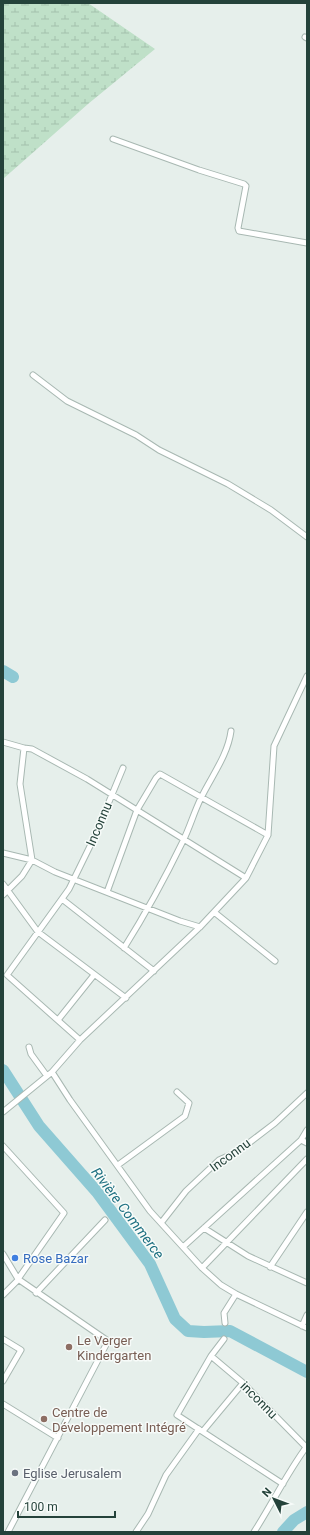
<svg xmlns="http://www.w3.org/2000/svg" width="310" height="1535" font-family="Roboto,sans-serif">
  <style>
    .wetland { fill: url(#wetland-marsh) }
    .lines { fill: none; stroke-linecap: round; stroke-linejoin: round }
    .river { stroke: #8ec9d4; stroke-width: 12 }
    .minor-casing { stroke: #a8b8b2; stroke-width: 7 }
    .minor { stroke: #fff; stroke-width: 5 }
    .shop-dot { fill: #3f7fe0; stroke: #f7fbf9; stroke-width: 1.5 }
    .education-dot { fill: #8d6e63; stroke: #f7fbf9; stroke-width: 1.5 }
    .worship-dot { fill: #6b7280; stroke: #f7fbf9; stroke-width: 1.5 }
    .labels { text-anchor: middle; dominant-baseline: central; stroke-width: 3; stroke-linejoin: round; paint-order: stroke }
    .street-label { font-size: 13px; fill: #24423a; stroke: #f7fbf9 }
    .shop-label { font-size: 13px; fill: #366cbe; stroke: #f7fbf9; text-anchor: start }
    .education-label { font-size: 13px; fill: #785e54; stroke: #f7fbf9; text-anchor: start }
    .worship-label { font-size: 13px; fill: #5b616d; stroke: #f7fbf9; text-anchor: start }
    .water-label { font-size: 14px; font-style: italic; fill: #1c6f80; stroke: #f7fbf9 }
  </style>
  <defs>
    <pattern id="wetland-marsh" width="20" height="14" patternUnits="userSpaceOnUse"><rect width="20" height="14" fill="#bfe0c8"/><path d="M1 5h8M5 5V1M11 12h8M15 12V8" fill="none" stroke="#a4c1ad"/></pattern>
  </defs>
  <rect width="100%" height="100%" fill="#e6efeb"/>
  <path class="wetland" d="M3 3H88L155 49 88 104 3 179Z"/>
  <g class="lines">
    <path class="river" d="M3 671 13 677
      M3 1070 39 1126 97 1192 150 1264 175 1319 188 1331 204 1332 230 1331 307 1372
      M283 1532 294 1520 307 1512"/>
    <defs>
      <path id="minor" d="M305 37 307 38
        M113 139 199 170 244 184 246 186 238 228 239 231 307 243
        M33 375 67 401 136 435 159 450 228 484 271 510 307 537
        M307 676 274 746 268 835 246 878 200 927 80 1040 52 1072 70 1100 150 1211 202 1268 221 1285 236 1294 307 1328
        M3 742 24 748
        M3 853 32 860 55 872 180 921 200 927
        M3 884 38 932 126 998
        M107 892 137 810 156 778 160 774 268 835
        M3 895 22 876 32 860 20 784 24 748 32 749 87 779 246 878
        M62 899 154 971
        M214 912 275 961
        M124 948C146 913 165 878 183 841 190 827 194 812 201 798 211 777 228 755 231 731
        M58 1020 94 975
        M80 1040 7 975 69 889 94 838 123 768
        M29 1047 31 1054 47 1076
        M3 1112 52 1072
        M301 1140 307 1143
        M3 1146 64 1213 18 1279 3 1254
        M118 1165 185 1116 189 1103 177 1092
        M161 1223 186 1191 219 1160 237 1152 275 1123 307 1093
        M204 1228 248 1256 307 1283
        M183 1247 301 1140 307 1130
        M270 1267 307 1212
        M202 1268 307 1159
        M36 1293 105 1220
        M3 1295 18 1280
        M225 1323 224 1313 236 1294
        M302 1326 307 1315
        M3 1339 21 1350 3 1381
        M224 1339 211 1356 177 1415 283 1484
        M211 1356 243 1383 306 1447
        M3 1404 58 1438
        M203 1431 243 1383
        M8 1532 108 1341 18 1279
        M136 1532 148 1514 166 1475 199 1429
        M254 1532C272 1504 287 1473 307 1446"/>
    </defs>
    <use href="#minor" class="minor-casing"/>
    <use href="#minor" class="minor"/>
  </g>
  <circle class="shop-dot" cx="15" cy="1258" r="4"/>
  <g class="education-dot">
    <circle cx="69" cy="1347" r="4"/>
    <circle cx="44" cy="1419" r="4"/>
  </g>
  <circle class="worship-dot" cx="15" cy="1473" r="4"/>
  <g class="labels">
    <g class="street-label">
      <text transform="translate(99 824) rotate(-67)">Inconnu</text>
      <text transform="translate(230 1155) rotate(-36)">Inconnu</text>
      <text transform="translate(259 1400) rotate(45)">inconnu</text>
    </g>
    <g class="shop-label">
      <text x="23" y="1258">Rose Bazar</text>
    </g>
    <g class="education-label">
      <text x="77" y="1340">Le Verger<tspan x="77" dy="15">Kindergarten</tspan></text>
      <text x="52" y="1412">Centre de<tspan x="52" dy="15">Développement Intégré</tspan></text>
    </g>
    <g class="worship-label">
      <text x="23" y="1473">Eglise Jerusalem</text>
    </g>
    <g class="water-label">
      <text transform="translate(128 1213) rotate(53)">Rivière Commerce</text>
    </g>
  </g>
  <rect width="310" height="1535" fill="none" stroke="#24423a" stroke-width="8"/>
  <g transform="translate(274 1499) rotate(312)" stroke="#f7fbf9" stroke-width="3" paint-order="stroke">
  <path d="M0-3L7 15L0 10L-7 15Z" fill="#24423a"/>
  <text y="-6" font-size="11" font-weight="bold" text-anchor="middle" fill="#24423a">N</text>
  </g>
  <path d="M18 1511v6h97v-6" fill="none" stroke="#24423a" stroke-width="2"/>
  <text x="24" y="1511" font-size="12" fill="#24423a" stroke="#f7fbf9" stroke-width="3" paint-order="stroke">100 m</text>
</svg>
